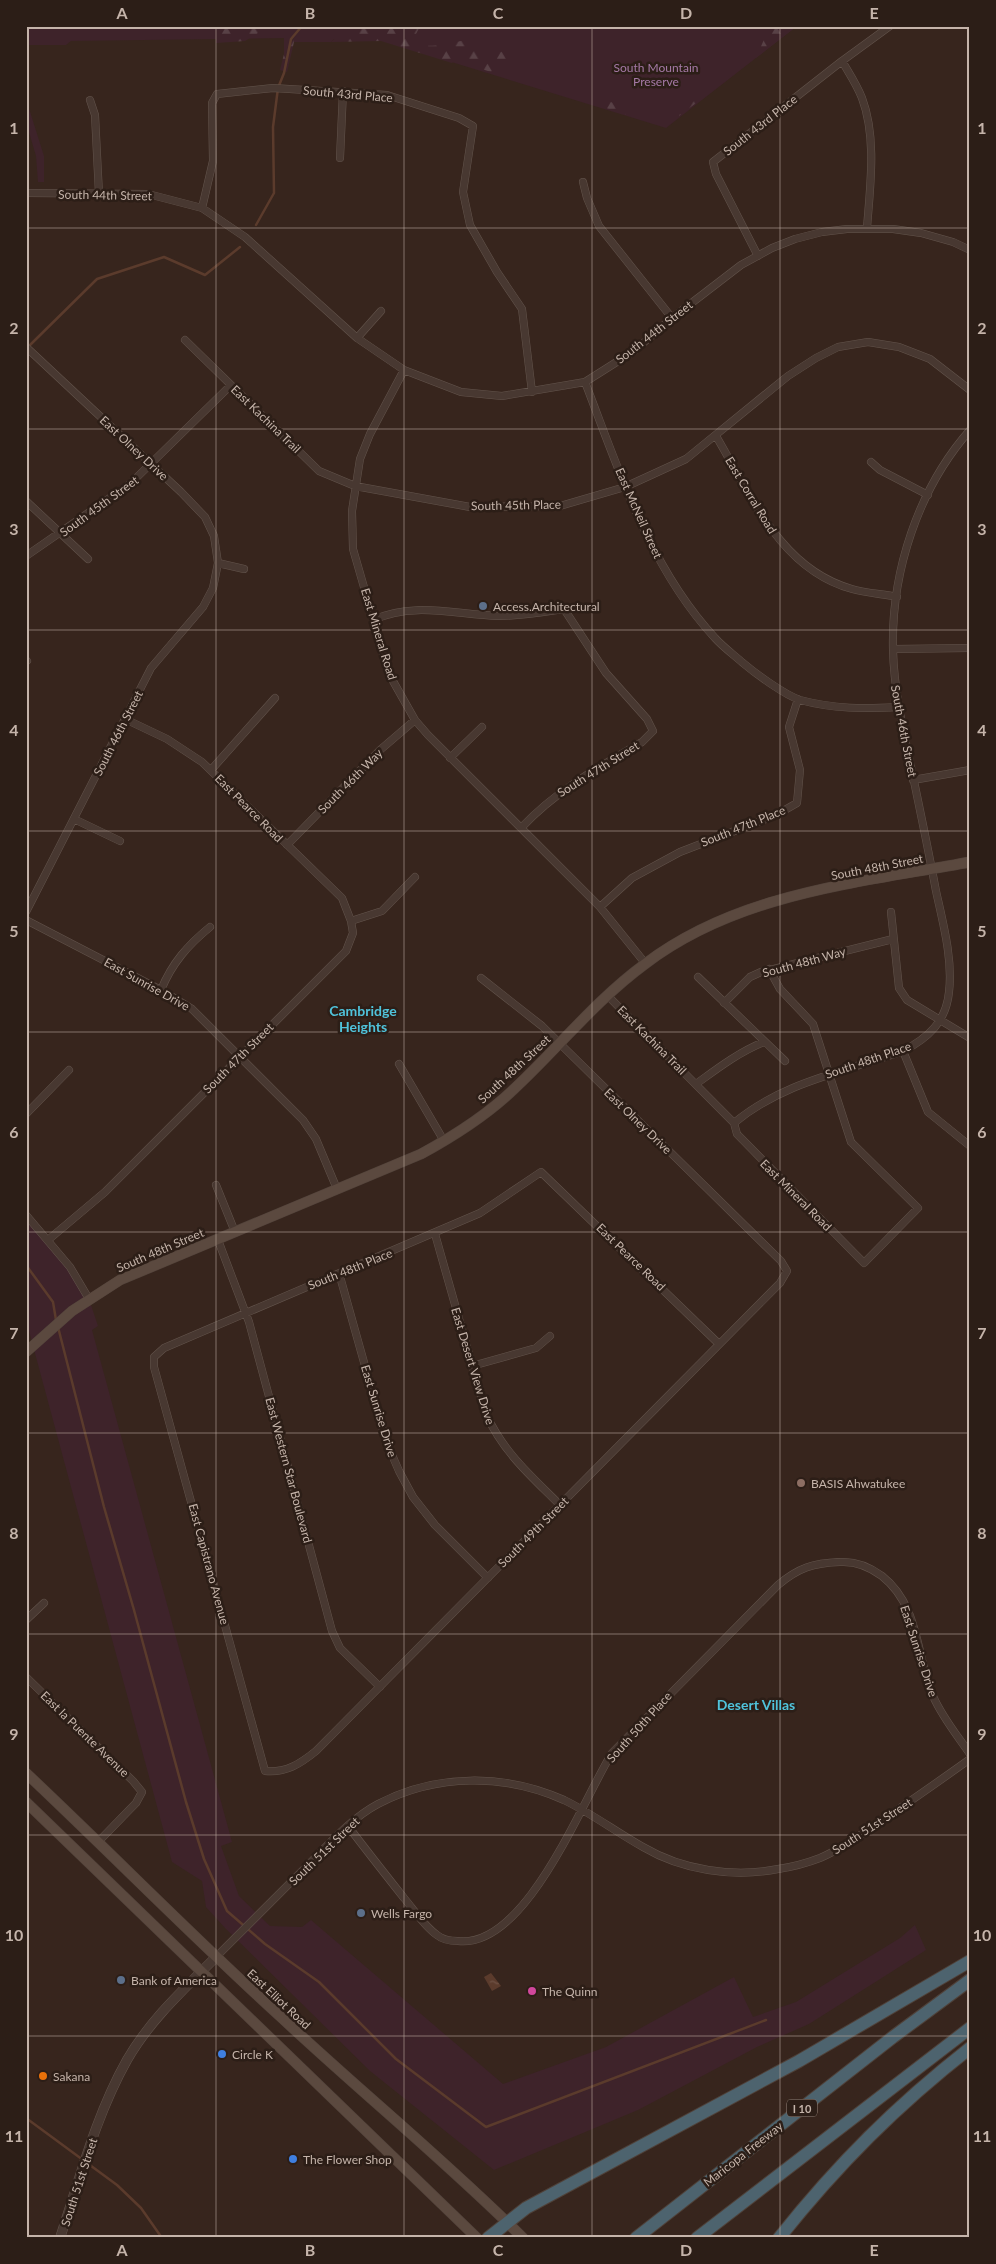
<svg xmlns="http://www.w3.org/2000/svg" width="996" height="2264" font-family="Lato,sans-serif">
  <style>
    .green { fill: #3e232a }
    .forest { fill: url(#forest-firs) }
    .water { fill: url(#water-ripples) }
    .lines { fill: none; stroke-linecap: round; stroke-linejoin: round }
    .stream { stroke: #5b3b2c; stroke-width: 2.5 }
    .minor-casing { stroke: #63544c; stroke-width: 8 }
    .tertiary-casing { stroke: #63544c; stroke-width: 10 }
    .secondary-casing { stroke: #51423a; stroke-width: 11 }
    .motorway-casing { stroke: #4f4139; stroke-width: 14 }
    .minor { stroke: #483831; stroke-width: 7 }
    .tertiary { stroke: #483831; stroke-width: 9 }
    .secondary { stroke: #5b493f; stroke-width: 10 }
    .motorway { stroke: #4d636e; stroke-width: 12 }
    .grid { fill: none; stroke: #c5b4aa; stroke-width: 1; stroke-opacity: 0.55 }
    .service-dot { fill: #5c6f8a; stroke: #2c1e17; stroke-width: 2 }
    .education-dot { fill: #8d6e63; stroke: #2c1e17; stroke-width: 2 }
    .hotel-dot { fill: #d1479c; stroke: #2c1e17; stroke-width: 2 }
    .shop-dot { fill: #3f7fe0; stroke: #2c1e17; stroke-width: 2 }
    .food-dot { fill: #e8710a; stroke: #2c1e17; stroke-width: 2 }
    .labels { text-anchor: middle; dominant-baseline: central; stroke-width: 5; stroke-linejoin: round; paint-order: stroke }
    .shield { fill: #2c1e17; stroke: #97877e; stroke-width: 1 }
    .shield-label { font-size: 11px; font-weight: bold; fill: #c5b4aa }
    .park-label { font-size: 12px; fill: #a579a6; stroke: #2c1e17 }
    .street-label { font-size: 12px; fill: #c5b4aa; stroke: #2c1e17 }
    .poi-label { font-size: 12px; fill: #c5b4aa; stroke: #2c1e17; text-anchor: start }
    .neighbourhood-label { font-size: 14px; font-weight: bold; fill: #50c3db; stroke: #2c1e17 }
    .neatline { fill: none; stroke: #c5b4aa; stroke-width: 2 }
    .grid-label { font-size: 16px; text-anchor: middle; font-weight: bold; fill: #c5b4aa }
  </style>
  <defs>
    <pattern id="forest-firs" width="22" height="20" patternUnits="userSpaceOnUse" patternTransform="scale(1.25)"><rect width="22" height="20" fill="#3e232a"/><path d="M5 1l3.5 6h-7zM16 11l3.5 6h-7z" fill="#584146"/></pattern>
    <pattern id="water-ripples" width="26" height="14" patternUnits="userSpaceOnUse" patternTransform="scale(1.25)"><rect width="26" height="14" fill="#5b3b2c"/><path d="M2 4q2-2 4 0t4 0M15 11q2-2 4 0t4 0" fill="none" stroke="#715548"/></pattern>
  </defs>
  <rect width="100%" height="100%" fill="#37251d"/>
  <path class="green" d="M26 26H797L666 128 383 41 334 39 331 42H294V38H288L71 41 66 45H26Z
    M26 78 27 102 44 156V182H38L36 156 26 122Z
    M26 1215 70 1267 89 1299 98 1326 92 1330 232 1842 221 1846 239 1896 270 1926 302 1927 311 1920 503 2084 606 2047 734 1977 753 2017 796 2002 900 1938 915 1925 926 1950 809 2024 757 2047 638 2110 494 2170 370 2071 225 1928 206 1907 202 1881 172 1862 29 1331 26 1317Z"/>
  <path class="forest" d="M221 26 238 28 253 26 258 30V33L245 41 216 43V37Z
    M362 26H420L415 36C424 56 453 39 468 41 488 67 495 44 512 55V58L491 72 454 60 452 63 381 41 331 42C340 33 354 34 362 26Z
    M775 26H797L756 58 769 28Z
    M293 33 294 42 287 72 280 70 284 54V36Z
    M691 98 700 100 679 116 681 106Z
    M603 101 617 103 628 115 593 104Z"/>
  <path class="water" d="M491 1973 501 1986 492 1991 484 1977Z"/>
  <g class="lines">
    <path class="stream" d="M256 225 274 193 273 127 278 88 284 73 291 39 302 26
      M29 346 97 279 164 257 205 275 240 247
      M26 1265 53 1302 56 1320
      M58 1327 104 1507 134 1610 186 1802 204 1859 227 1911 265 1944 319 1982 396 2059 486 2127 766 2020
      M26 2118 117 2185 141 2208 162 2238"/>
    <defs>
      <path id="minor" d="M842 61C849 73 857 85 862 98 877 138 870 187 867 228
        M90 100 95 115 99 194
        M340 158 343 91
        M583 182 587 198 599 226 672 318
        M26 193 148 194 202 208 245 237 357 338 404 370 461 392 502 396 585 382 634 351 672 318 741 265 772 248 795 239 822 232 847 229H893L921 233 953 242 970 250
        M202 208 213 161 212 103 217 94 273 88 387 95 459 118 473 126 463 192 470 225 497 272 522 309 532 392
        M758 256 716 174 713 162 842 61 890 26
        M357 338 381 311
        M185 340 319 471 355 486 470 507 560 506 625 487 686 459 788 376 816 358 838 347 868 342 899 347 930 359 970 390
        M26 347 181 492 205 517 214 536 218 563 213 588 203 607 151 668 26 912
        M404 370 370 434 360 459 352 511 353 549 389 674 415 720 428 735 600 907 645 963
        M585 382C619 470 649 567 715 638 723 647 734 655 743 663 756 674 785 695 800 700 834 709 864 709 898 707
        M716 436C751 495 780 569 852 589 866 593 882 594 897 597
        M871 462 880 470 928 495
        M26 501 88 559
        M26 556 130 484 230 386
        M218 563 244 569
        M373 620C414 601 457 615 499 616 520 616 543 612 564 609L606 673 647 719 653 731 642 742C599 767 557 790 522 827
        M893 649 970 648
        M26 660 27 661
        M125 719 167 739 202 762 342 898 351 921
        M450 758 482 727
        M211 770 275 698
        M913 780 970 770
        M74 819 120 841
        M287 845 380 750 415 720
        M600 907 632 878 680 852 776 815 797 803 800 770 789 727 798 699
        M891 912 899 988 907 1000 970 1038
        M26 920 161 990 192 1009 303 1120 316 1139 337 1189
        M698 977 785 1061
        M481 978 542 1026 781 1261 787 1271 780 1283 316 1751C300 1764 286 1773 265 1771L154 1367V1357L164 1348 480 1213 541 1172 719 1344
        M161 990C172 963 188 945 210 927
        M607 995 734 1123
        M724 1003 750 977 761 972 893 939
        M903 1051 928 1112 970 1146
        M399 1064 444 1141
        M696 1084C718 1068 739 1052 764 1042
        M26 1114 69 1070
        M734 1123C783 1082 844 1072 903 1051 928 1038 946 1022 949 992 953 960 943 923 936 891 928 848 919 805 910 762 902 725 894 688 893 650 891 572 918 489 970 430
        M734 1123 737 1134 864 1263 918 1208 851 1142 813 1024 780 989 769 969
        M216 1185 235 1232
        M26 1215 70 1267 89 1299
        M435 1234 486 1414C504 1453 530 1475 560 1505
        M48 1240 105 1192 346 951 353 933 351 921 382 911 415 877
        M218 1240 249 1322 332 1631 340 1648 380 1687
        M339 1273 386 1441 399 1471 413 1497 435 1525 488 1578
        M472 1366 536 1348 550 1336
        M26 1620 44 1603
        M26 1677 133 1781 142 1792 136 1803 99 1841
        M348 1826C366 1850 385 1874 404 1898 414 1910 424 1926 437 1935 443 1940 450 1941 458 1941 526 1949 582 1801 612 1753L778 1585C798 1568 813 1563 840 1562 855 1561 870 1567 882 1576 920 1606 916 1656 933 1696 942 1717 957 1735 970 1754
        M216 1957C246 1927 276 1897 306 1867 328 1845 350 1819 378 1804 436 1774 504 1773 564 1800 591 1813 616 1832 643 1847 682 1870 733 1878 778 1869 792 1867 807 1863 820 1858 844 1848 866 1831 887 1817 915 1798 942 1779 970 1759"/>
      <path id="tertiary" d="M60 2238C80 2178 96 2115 127 2060 150 2020 184 1989 216 1957"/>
      <path id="secondary" d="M26 1352 72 1311 120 1280 421 1154C454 1136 486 1116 514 1089 558 1048 596 1000 645 964 738 893 858 883 970 862
        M26 1773C112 1854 195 1939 283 2019 362 2093 446 2161 523 2238
        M26 1802 477 2238"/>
      <path id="motorway" d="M488 2238 526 2208 799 2061 970 1961
        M636 2238 893 2037 970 1980
        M697 2238 970 2028
        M779 2238C838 2164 896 2106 970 2048"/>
    </defs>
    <use href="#minor" class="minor-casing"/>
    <use href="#tertiary" class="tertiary-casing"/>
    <use href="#secondary" class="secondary-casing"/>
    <use href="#motorway" class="motorway-casing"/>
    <use href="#minor" class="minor"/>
    <use href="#tertiary" class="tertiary"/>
    <use href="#secondary" class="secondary"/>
    <use href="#motorway" class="motorway"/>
  </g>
  <path class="grid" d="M216 26V2238M404 26V2238M592 26V2238M780 26V2238M26 228H970M26 429H970M26 630H970M26 831H970M26 1032H970M26 1232H970M26 1433H970M26 1634H970M26 1835H970M26 2036H970"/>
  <g class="service-dot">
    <circle cx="483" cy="606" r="5"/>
    <circle cx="361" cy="1913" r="5"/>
    <circle cx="121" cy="1980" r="5"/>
  </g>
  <circle class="education-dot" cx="801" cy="1483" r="5"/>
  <circle class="hotel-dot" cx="532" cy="1991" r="5"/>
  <g class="shop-dot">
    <circle cx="222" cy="2054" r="5"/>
    <circle cx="293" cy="2159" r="5"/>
  </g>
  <circle class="food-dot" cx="43" cy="2076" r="5"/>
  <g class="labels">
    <rect class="shield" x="787" y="2099.5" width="30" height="17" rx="4"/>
    <g class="shield-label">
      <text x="802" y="2108">I 10</text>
    </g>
    <g class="park-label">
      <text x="656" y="67">South Mountain<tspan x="656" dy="14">Preserve</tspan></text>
    </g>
    <g class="street-label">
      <text transform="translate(348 94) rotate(5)">South 43rd Place</text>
      <text transform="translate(760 125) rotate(-38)">South 43rd Place</text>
      <text transform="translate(105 195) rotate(1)">South 44th Street</text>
      <text transform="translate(654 332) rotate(-38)">South 44th Street</text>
      <text transform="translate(266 419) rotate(44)">East Kachina Trail</text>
      <text transform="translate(134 448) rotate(43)">East Olney Drive</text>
      <text transform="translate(751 495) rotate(59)">East Corral Road</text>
      <text transform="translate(516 505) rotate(-1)">South 45th Place</text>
      <text transform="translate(99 506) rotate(-36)">South 45th Street</text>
      <text transform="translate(639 513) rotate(66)">East McNeil Street</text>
      <text transform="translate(379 634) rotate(73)">East Mineral Road</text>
      <text transform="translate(904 731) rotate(79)">South 46th Street</text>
      <text transform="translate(118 733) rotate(-63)">South 46th Street</text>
      <text transform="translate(598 769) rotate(-32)">South 47th Street</text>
      <text transform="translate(350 781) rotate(-45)">South 46th Way</text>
      <text transform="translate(249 808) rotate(45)">East Pearce Road</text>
      <text transform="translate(743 826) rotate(-22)">South 47th Place</text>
      <text transform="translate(877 867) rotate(-11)">South 48th Street</text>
      <text transform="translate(804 962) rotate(-15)">South 48th Way</text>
      <text transform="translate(147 984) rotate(29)">East Sunrise Drive</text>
      <text transform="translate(652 1040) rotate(45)">East Kachina Trail</text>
      <text transform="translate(238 1058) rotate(-45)">South 47th Street</text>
      <text transform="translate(868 1060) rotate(-19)">South 48th Place</text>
      <text transform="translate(514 1069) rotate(-43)">South 48th Street</text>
      <text transform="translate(638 1121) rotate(44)">East Olney Drive</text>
      <text transform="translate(796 1195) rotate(45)">East Mineral Road</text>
      <text transform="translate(160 1250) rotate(-23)">South 48th Street</text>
      <text transform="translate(631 1257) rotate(44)">East Pearce Road</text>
      <text transform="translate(350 1269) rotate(-22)">South 48th Place</text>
      <text transform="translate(473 1366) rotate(73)">East Desert View Drive</text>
      <text transform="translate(379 1411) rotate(73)">East Sunrise Drive</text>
      <text transform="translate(289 1470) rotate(75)">East Western Star Boulevard</text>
      <text transform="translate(533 1532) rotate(-45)">South 49th Street</text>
      <text transform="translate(209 1564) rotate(75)">East Capistrano Avenue</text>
      <text transform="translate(919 1651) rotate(72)">East Sunrise Drive</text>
      <text transform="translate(639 1727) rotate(-48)">South 50th Place</text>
      <text transform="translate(85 1734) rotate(44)">East la Puente Avenue</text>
      <text transform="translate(872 1826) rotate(-33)">South 51st Street</text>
      <text transform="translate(324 1851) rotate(-44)">South 51st Street</text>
      <text transform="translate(279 1999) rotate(43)">East Elliot Road</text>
      <text transform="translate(743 2154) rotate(-38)">Maricopa Freeway</text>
      <text transform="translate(79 2182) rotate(-72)">South 51st Street</text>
    </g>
    <g class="poi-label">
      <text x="493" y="606">Access.Architectural</text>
      <text x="811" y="1483">BASIS Ahwatukee</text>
      <text x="371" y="1913">Wells Fargo</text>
      <text x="131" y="1980">Bank of America</text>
      <text x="542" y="1991">The Quinn</text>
      <text x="232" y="2054">Circle K</text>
      <text x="53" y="2076">Sakana</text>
      <text x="303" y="2159">The Flower Shop</text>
    </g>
    <g class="neighbourhood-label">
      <text x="363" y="1010">Cambridge<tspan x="363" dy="16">Heights</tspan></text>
      <text x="756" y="1704">Desert Villas</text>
    </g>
  </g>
  <rect width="996" height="2264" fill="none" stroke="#2c1e17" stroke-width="55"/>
  <rect x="28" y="28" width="940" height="2208" class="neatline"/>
  <g class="grid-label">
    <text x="122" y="19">A</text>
    <text x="310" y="19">B</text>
    <text x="498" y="19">C</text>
    <text x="686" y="19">D</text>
    <text x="874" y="19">E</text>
    <text x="14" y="134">1</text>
    <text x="982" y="134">1</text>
    <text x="14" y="334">2</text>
    <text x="982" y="334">2</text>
    <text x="14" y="535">3</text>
    <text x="982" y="535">3</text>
    <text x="14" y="736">4</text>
    <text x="982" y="736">4</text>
    <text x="14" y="937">5</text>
    <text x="982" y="937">5</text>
    <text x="14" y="1138">6</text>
    <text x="982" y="1138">6</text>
    <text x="14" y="1339">7</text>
    <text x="982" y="1339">7</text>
    <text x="14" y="1539">8</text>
    <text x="982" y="1539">8</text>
    <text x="14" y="1740">9</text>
    <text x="982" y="1740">9</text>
    <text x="14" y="1941">10</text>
    <text x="982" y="1941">10</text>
    <text x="14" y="2142">11</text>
    <text x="982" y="2142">11</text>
    <text x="122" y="2256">A</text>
    <text x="310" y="2256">B</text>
    <text x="498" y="2256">C</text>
    <text x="686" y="2256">D</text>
    <text x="874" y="2256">E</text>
  </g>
</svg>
